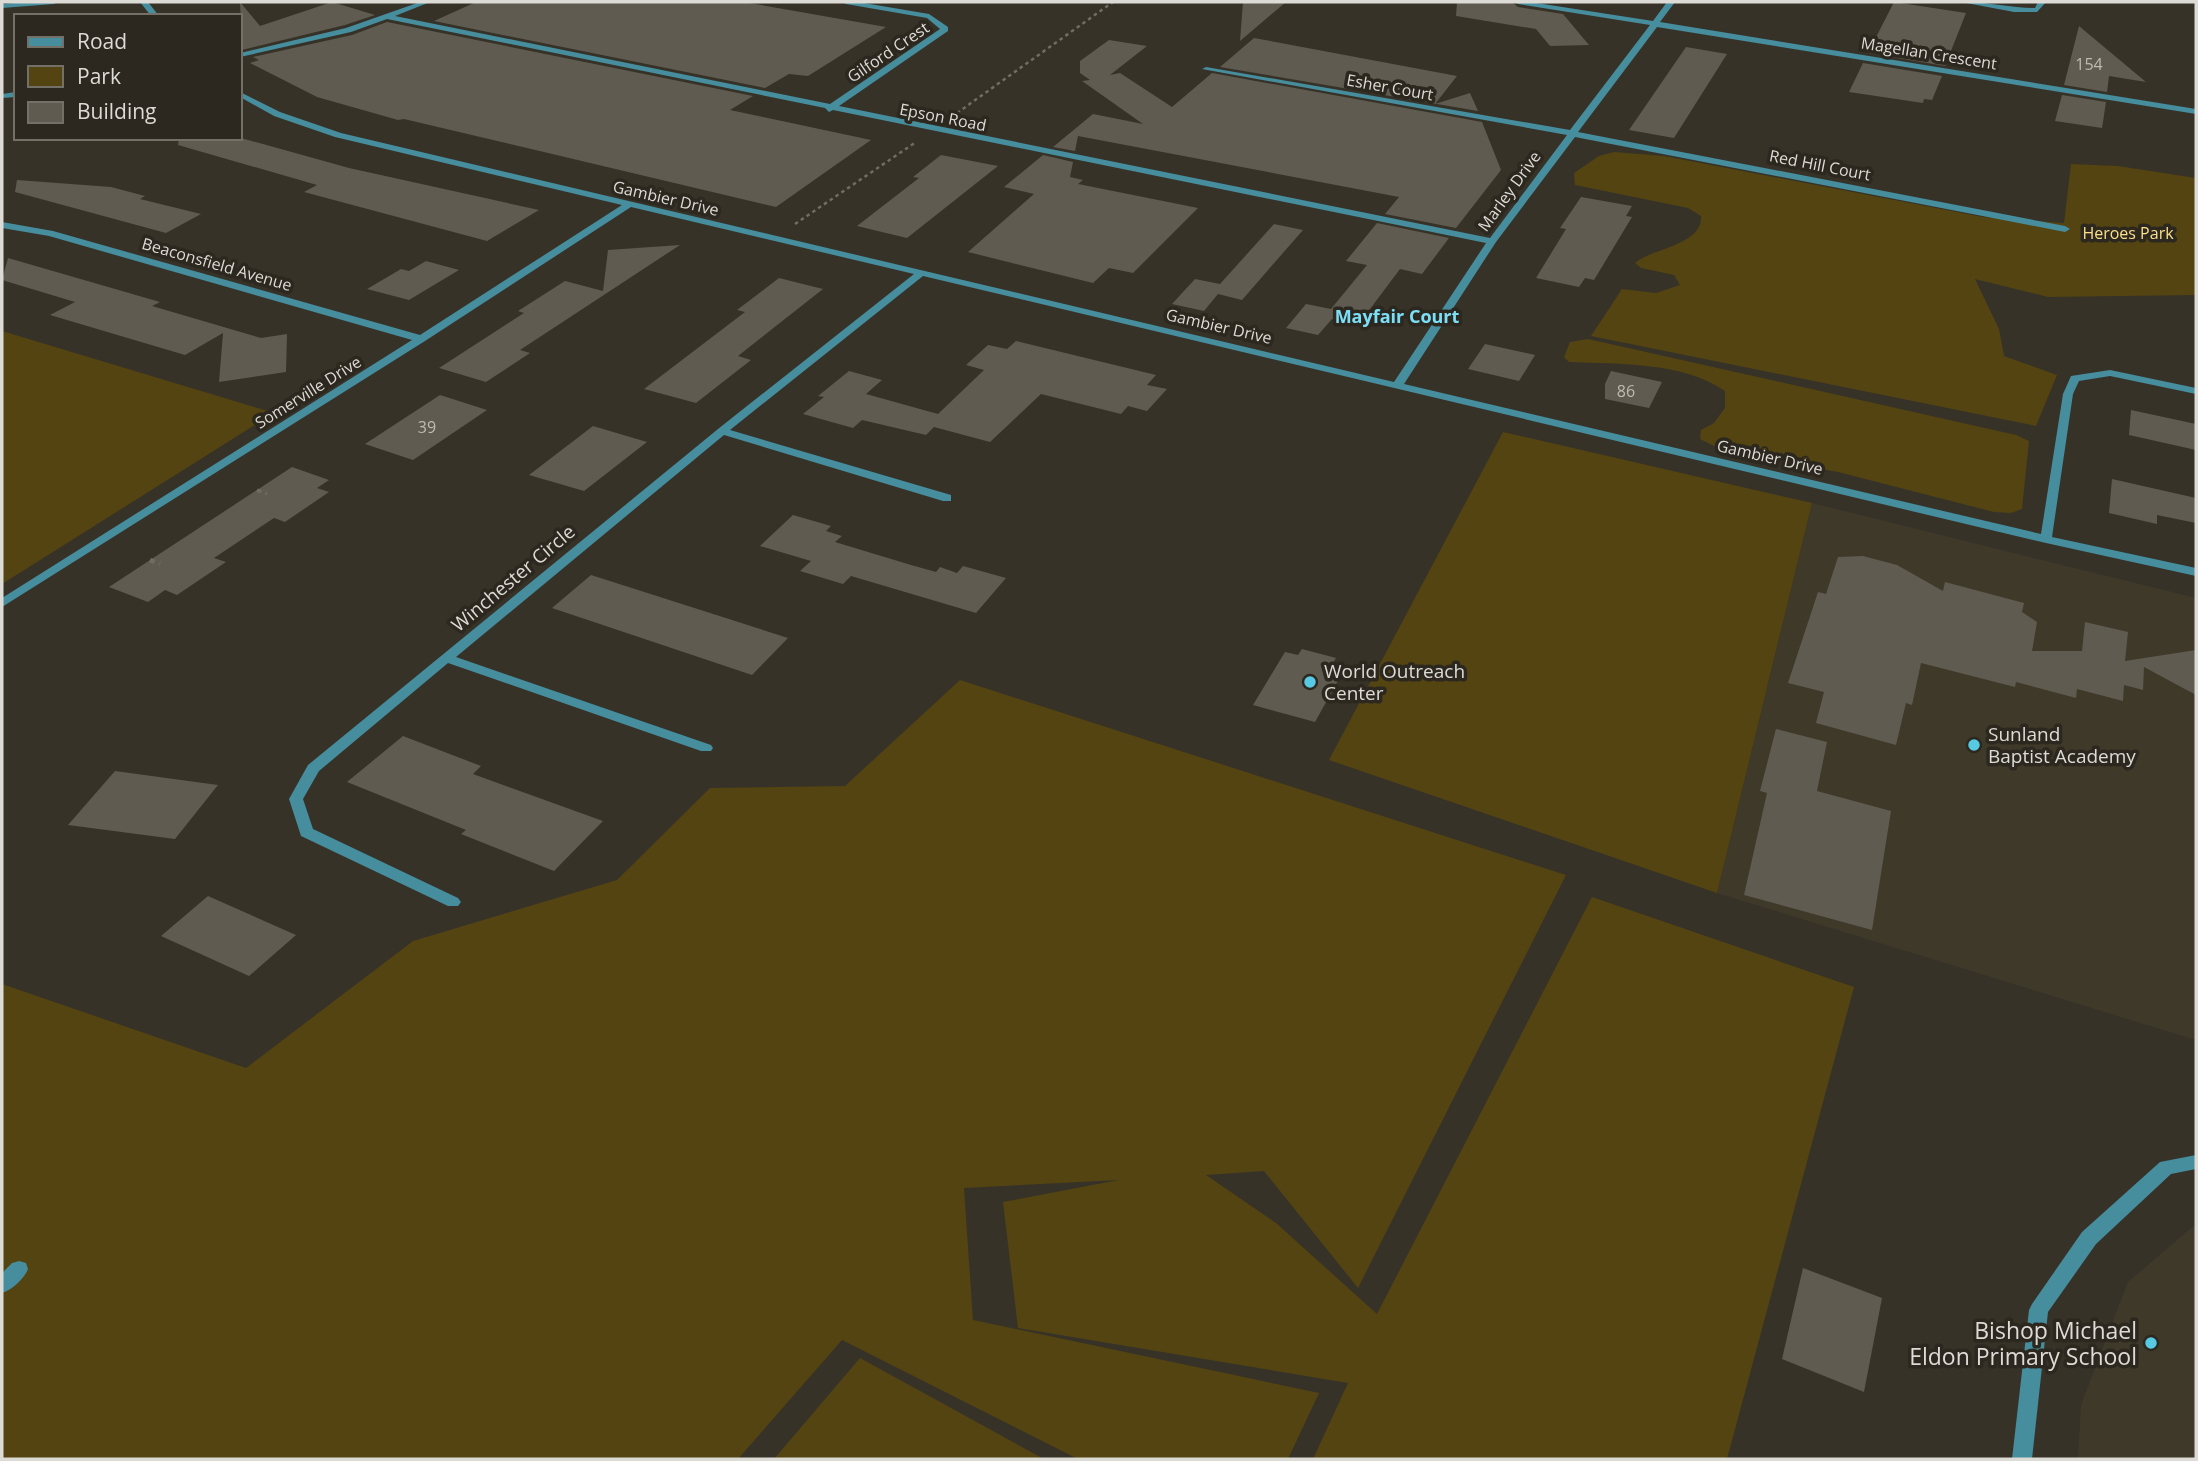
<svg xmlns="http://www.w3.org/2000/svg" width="2198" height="1461" font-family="'Open Sans',sans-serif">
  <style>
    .built { fill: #3f3929 }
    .green { fill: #544411 }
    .building { fill: #5f5b50 }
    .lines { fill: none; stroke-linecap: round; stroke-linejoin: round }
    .path-far2 { stroke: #716d65; stroke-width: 2.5; stroke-dasharray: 3.5 3.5; stroke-linecap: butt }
    .path-far1 { stroke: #716d65; stroke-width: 3.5; stroke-dasharray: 4.5 4.5; stroke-linecap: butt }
    .path { stroke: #716d65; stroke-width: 4.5; stroke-dasharray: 5 5; stroke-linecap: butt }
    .lane { fill: #468d9e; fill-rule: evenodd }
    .street { fill: #468d9e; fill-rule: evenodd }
    .poi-dot { fill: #57c9e2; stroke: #2c281f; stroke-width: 2.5 }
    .labels { text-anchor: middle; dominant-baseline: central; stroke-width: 7; stroke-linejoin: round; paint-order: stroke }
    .far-street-label { font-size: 16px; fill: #dddbd5; stroke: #2c281f }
    .number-label { font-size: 16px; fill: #bebbb4 }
    .far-park-label { font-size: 16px; fill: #fcdf8a; stroke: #2c281f }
    .far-neighbourhood-label { font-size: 18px; font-weight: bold; fill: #7be0f7; stroke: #2c281f }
    .street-label { font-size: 19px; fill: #dddbd5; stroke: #2c281f }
    .poi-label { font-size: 19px; fill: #dddbd5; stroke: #2c281f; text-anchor: start }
    .near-poi-label { font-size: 23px; fill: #dddbd5; stroke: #2c281f; text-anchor: end }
  </style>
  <rect width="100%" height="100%" fill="#363228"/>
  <path class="built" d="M1812 503 2196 598V1040L1717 893Z
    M2196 1224V1459H2078L2081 1405 2128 1282Z"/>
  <path class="green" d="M1614 152 1664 156 1983 217 2064 223 2071 164 2118 166 2196 178V295L2048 297 1975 279 1999 329 2004 356 2057 375 2036 426 1591 336 1622 289 1656 293 1680 285 1674 275 1641 268 1635 263C1652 248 1703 245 1701 216L1688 208 1575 185 1574 173 1599 156Z
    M2 331 274 413 2 584Z
    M1588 339 2016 435 2029 441 2022 509 2011 513 1994 512 1838 472 1724 451 1700 439 1701 430 1714 423 1725 408V391C1683 362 1619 364 1569 362L1564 357 1570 342Z
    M1503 432 1812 503 1717 893 1329 760Z
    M960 680 1566 875 1358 1288 1264 1171 1206 1175 1276 1223 1377 1314 1592 897 1854 987 1727 1459H1313L1348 1383 1018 1328 1003 1202 1119 1180 964 1188 973 1320 1319 1393 1288 1459H1078L842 1340 738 1459H2V984L246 1068 413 941 617 880 710 788 845 786Z
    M860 1358 1044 1459H774Z"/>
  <path class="building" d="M240 2 260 26 332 2 375 15 345 25 242 50Z
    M476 2H744L886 27 808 76 789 74 765 88 434 21Z
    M1243 2H1286L1240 41Z
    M1457 2H1512L1518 7 1563 14 1589 45 1550 46 1536 29 1456 16Z
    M1894 2 1966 13 1945 66 1868 53Z
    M387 22 753 96 730 110 871 140 776 207 404 119 398 120 317 97 250 63 259 60 253 57 352 35Z
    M2079 26 2146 82 2109 76 2107 92 2064 85Z
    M1254 38 1457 76 1435 104 1470 93 1478 111 1220 67Z
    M1109 40 1147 46 1110 75 1120 73 1172 107 1212 73 1482 122 1501 170 1456 228 1385 214 1399 197 1078 136 1075 151 1053 147 1093 114 1143 124 1082 81 1090 80 1080 73V61Z
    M1686 47 1727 54 1674 138 1629 130Z
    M1863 63 1942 76 1932 100 1924 99 1923 103 1849 92Z
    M2062 95 2106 102 2102 128 2055 121Z
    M179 138H241L349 168 539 210 487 241 304 192 317 185 178 145Z
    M941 155 998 166 907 238 857 226 919 178 913 177Z
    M1043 155 1073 162 1070 177 1083 180 1078 184 1198 208 1133 273 1109 268 1093 283 968 252 1034 194 1004 187Z
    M17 180 111 187 145 196 140 199 201 214 166 233 15 192Z
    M1581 197 1632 206 1626 216 1632 217 1594 280 1585 278 1579 287 1536 278 1566 229 1560 228Z
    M1377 223 1449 238 1422 274 1400 269 1358 325 1332 319 1318 335 1286 328 1306 304 1331 309 1367 265 1346 261Z
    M1274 224 1303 230 1242 300 1218 294 1204 311 1172 304 1195 279 1220 284Z
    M680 245 520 350 530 353 486 382 439 368 524 313 518 311 565 281 603 291 608 250Z
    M8 258 160 302 152 306 261 338 287 334 286 372 219 382 223 333 185 355 50 315 75 302 2 280Z
    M426 261 459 270 409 300 367 289 401 269 409 271Z
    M779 278 823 289 738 356 751 360 696 403 644 389 745 312 737 310Z
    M1016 341 1156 375 1147 385 1167 389 1147 411 1128 406 1121 414 1041 394 990 442 934 427 926 435 862 420 853 428 803 414 824 397 818 396 849 371 882 380 866 394 938 414 984 370 966 365 988 345 1007 349Z
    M1485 344 1535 355 1519 381 1468 369Z
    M1611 371 1662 382 1649 408 1605 399V384Z
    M440 395 487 410 413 460 365 444Z
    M2131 410 2196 424V450L2129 435Z
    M593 426 647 442 584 491 529 475Z
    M292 467 329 480 317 488 329 492 285 522 274 518 214 558 226 562 177 595 165 590 148 602 109 587Z
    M2112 479 2196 498V523L2157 515V524L2109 513Z
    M793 515 831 526 826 531 842 536 835 542 911 565 936 572 940 567 957 573 963 566 1006 578 976 613 851 576 843 584 800 571 811 561 760 546Z
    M1863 556 1897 565 1943 591 1945 582 2024 603 2022 612 2037 622 2032 651H2082L2085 622 2128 632 2125 661 2196 650V695L2144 667 2143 690 2124 685 2123 701 2077 689 2076 698 2016 682 2015 687 1921 663 1912 705 1906 703 1896 745 1816 723 1824 692 1788 683 1818 592 1826 594 1838 557Z
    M591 575 707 612 788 638 752 675 552 608Z
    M1302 649 1336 658 1332 665 1345 668 1315 722 1253 705 1285 652 1298 655Z
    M1776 729 1827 742 1817 791 1891 811 1872 930 1744 895 1767 793 1760 791Z
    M403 736 481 766 473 774 603 821 554 871 461 834 466 830 347 782Z
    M115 771 218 785 175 839 68 825Z
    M208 896 296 935 249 976 161 936Z
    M1803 1268 1882 1298 1864 1392 1782 1359Z"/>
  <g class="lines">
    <path class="path-far2" d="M957 113 1113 2
      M795 224 916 142"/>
    <path class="path-far1" d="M257 490 267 494"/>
    <path class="path" d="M150 560 160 564"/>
    <path class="lane" d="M2196 1155V1169L2171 1174 2096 1244 2048 1312 2032 1459H2012L2029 1310 2032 1304 2082 1232 2160 1162Z"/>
    <path class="street" d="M28 2H58L54 4 2 8V4Z
      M140 2H148L159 16H151Z
      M420 2H430L395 16 830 104 940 29 927 18 846 4 842 2H858L929 14 948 27V31L839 106 1490 238 1567 135 1202 69 1206 67 1570 130 1650 25 1518 4 1514 2H1530L1653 21 1667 2H1675L1660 22 2196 109V114L1657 27 1578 132 2065 226 2070 229 2065 232 1575 137 1496 242 1404 384 2041 534 2063 394 2071 376 2110 370 2196 388V394L2110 376 2079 381 2073 394 2052 537 2196 568V576L2046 543 923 276 730 430 951 495V501H943L724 435 456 657 711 745 713 748 711 751H701L448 663 319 771 303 799 313 829 458 898 461 902 458 906H448L301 836 289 799 308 765 718 429 914 274 631 207 425 341 2 607V598L412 340 49 236 2 228V222L53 231 420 335 622 205 335 137 274 116 240 97V92L280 112 341 133 1394 382 1486 243 833 110 829 112 825 108 387 19 351 32 240 57V53L346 28Z
      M1961 2C1986 1 2010 8 2035 8L2038 2H2046L2037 12H2014Z
      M16 92V97L2 98V94Z
      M19 1261 26 1263 28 1269C24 1279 12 1290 2 1293V1273L12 1263Z"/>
  </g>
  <g class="poi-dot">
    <circle cx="1310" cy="682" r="7"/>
    <circle cx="1974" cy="745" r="7"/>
    <circle cx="2151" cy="1343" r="7"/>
  </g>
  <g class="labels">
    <g class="far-street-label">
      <text transform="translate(888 52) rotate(-34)">Gilford Crest</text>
      <text transform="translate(1929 53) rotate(9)">Magellan Crescent</text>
      <text transform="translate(1390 87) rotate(10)">Esher Court</text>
      <text transform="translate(943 117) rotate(11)">Epson Road</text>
      <text transform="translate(1820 165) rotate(11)">Red Hill Court</text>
      <text transform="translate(1509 191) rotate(-54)">Marley Drive</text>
      <text transform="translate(666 198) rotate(13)">Gambier Drive</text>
      <text transform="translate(217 264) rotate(16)">Beaconsfield Avenue</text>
      <text transform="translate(1219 326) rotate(13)">Gambier Drive</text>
      <text transform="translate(308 392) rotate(-32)">Somerville Drive</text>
      <text transform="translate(1770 457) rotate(13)">Gambier Drive</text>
    </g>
    <g class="number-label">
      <text x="2089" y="64">154</text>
      <text x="1626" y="391">86</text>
      <text x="427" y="427">39</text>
    </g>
    <g class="far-park-label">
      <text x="2128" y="233">Heroes Park</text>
    </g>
    <g class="far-neighbourhood-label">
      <text x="1397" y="316">Mayfair Court</text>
    </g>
    <g class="street-label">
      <text transform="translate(513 578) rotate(-40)">Winchester Circle</text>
    </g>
    <g class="poi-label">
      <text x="1324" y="671">World Outreach<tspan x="1324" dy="22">Center</tspan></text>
      <text x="1988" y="734">Sunland<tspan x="1988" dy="22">Baptist Academy</tspan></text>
    </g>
    <g class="near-poi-label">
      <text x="2137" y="1330">Bishop Michael<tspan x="2137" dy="26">Eldon Primary School</tspan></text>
    </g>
  </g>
  <rect width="2198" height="1461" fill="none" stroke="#dddbd5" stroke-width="7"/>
  <rect x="14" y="14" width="228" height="126" fill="#2c281f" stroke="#737068" stroke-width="2"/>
  <rect x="28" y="37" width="35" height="10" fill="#468d9e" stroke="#737068" stroke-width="2"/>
  <text x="77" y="49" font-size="21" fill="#dddbd5">Road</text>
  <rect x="28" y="66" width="35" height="21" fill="#544411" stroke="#737068" stroke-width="2"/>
  <text x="77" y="84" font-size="21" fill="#dddbd5">Park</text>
  <rect x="28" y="102" width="35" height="21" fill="#5f5b50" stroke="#737068" stroke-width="2"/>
  <text x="77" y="119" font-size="21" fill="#dddbd5">Building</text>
</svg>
